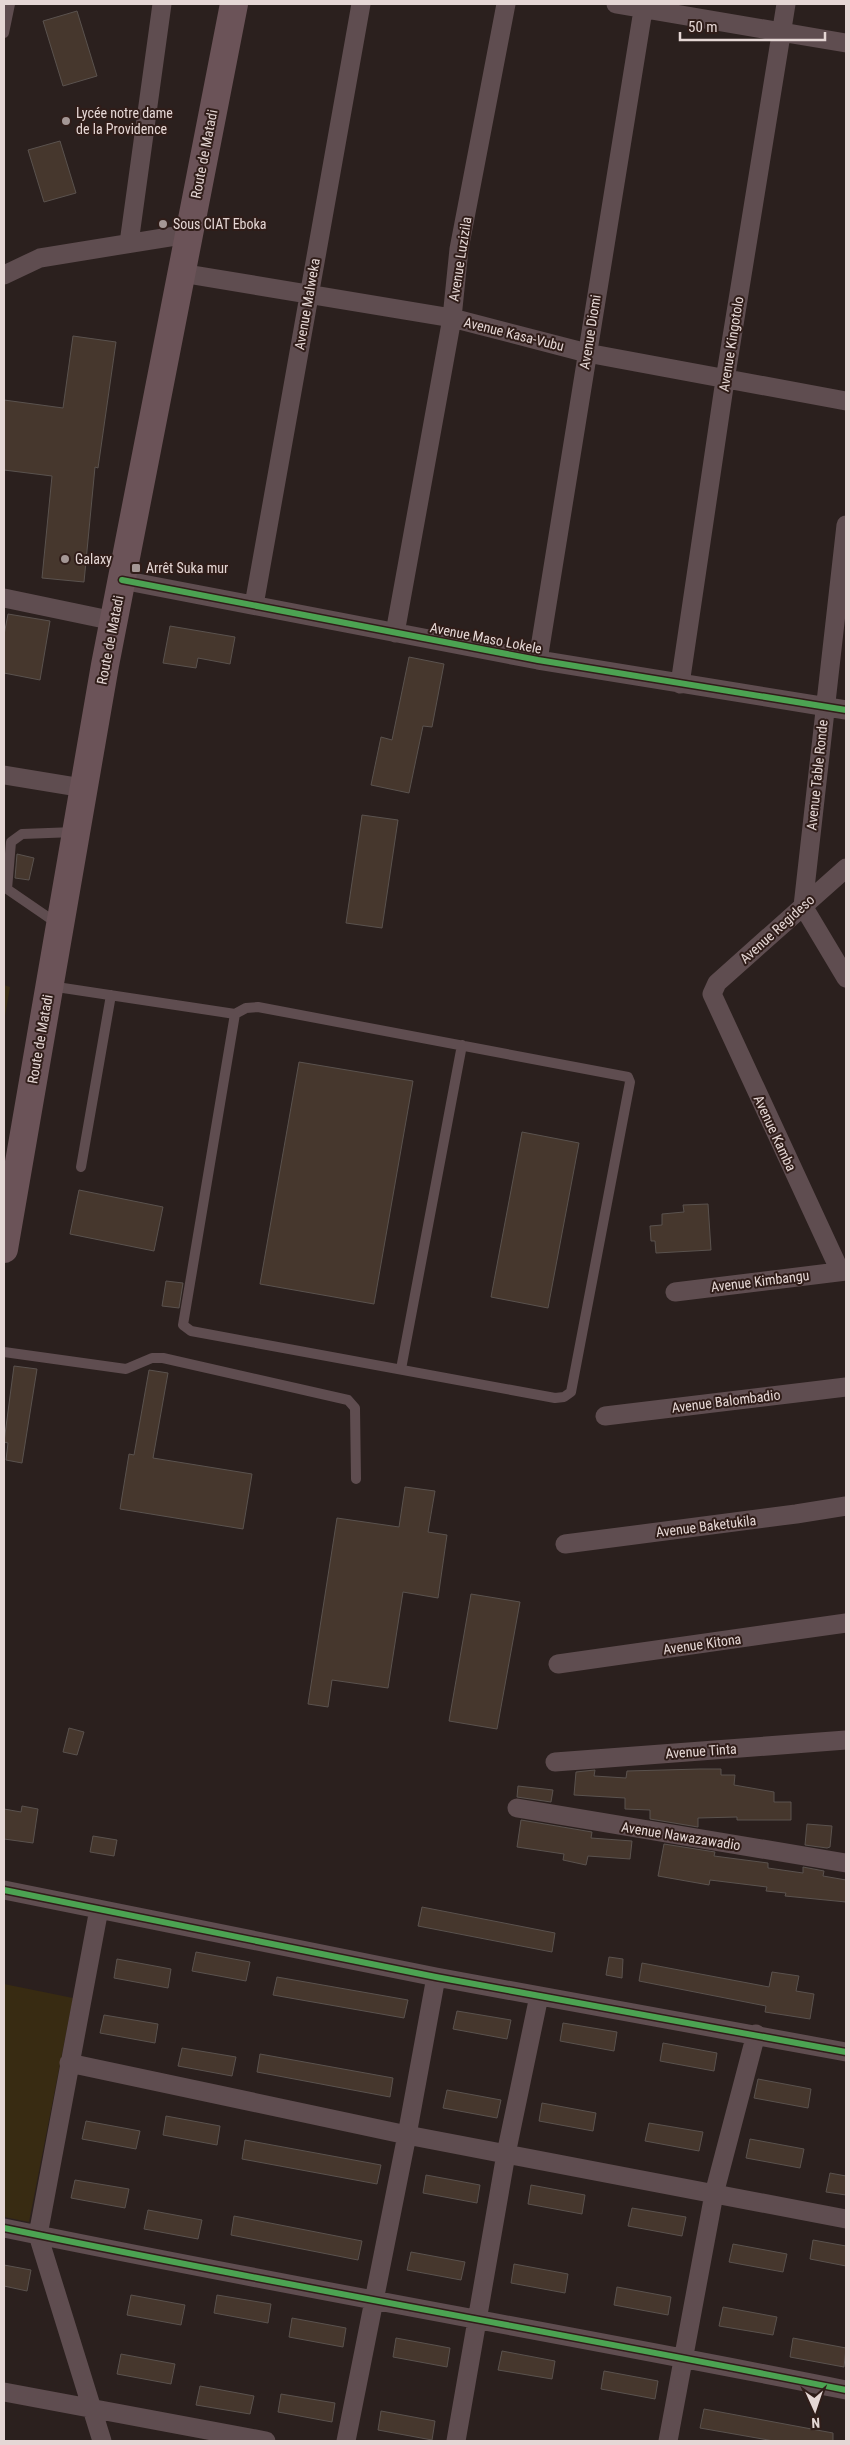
<svg xmlns="http://www.w3.org/2000/svg" width="850" height="2445" font-family="'Roboto Condensed',sans-serif">
  <style>
    .green { fill: #382b12 }
    .building { fill: #46372d; stroke: #5a524e }
    .lines { fill: none; stroke-linecap: round; stroke-linejoin: round }
    .service { stroke: #5f4d50; stroke-width: 10 }
    .minor { stroke: #5f4d50; stroke-width: 19 }
    .primary { stroke: #6b5358; stroke-width: 28 }
    .cycleway-casing { stroke: #301d19; stroke-width: 9 }
    .cycleway { stroke: #4ca352; stroke-width: 6 }
    .poi-dot { fill: #a49795; stroke: #301d19; stroke-width: 2 }
    .labels { text-anchor: middle; dominant-baseline: central; stroke-width: 4; stroke-linejoin: round; paint-order: stroke }
    .poi-label { font-size: 14px; fill: #e5d7d5; stroke: #301d19; text-anchor: start }
    .street-label { font-size: 14px; fill: #e5d7d5; stroke: #301d19 }
  </style>
  <rect width="100%" height="100%" fill="#2b201e"/>
  <path class="green" d="M4 985 10 987 4 1022Z
    M4 1984 73 1998 29 2222 4 2217Z"/>
  <path class="building" d="M77 11 97 76 63 86 43 21Z
    M60 141 76 193 44 202 28 150Z
    M73 336 116 342 98 468 95 467 84 582 42 578 52 476 4 470V400L63 408Z
    M8 614 50 621 40 680 4 673V635Z
    M170 626 235 637 230 664 198 658 196 668 163 663Z
    M409 657 444 664 432 727 423 726 409 793 371 785 381 737 392 740Z
    M362 815 398 820 382 928 346 923Z
    M17 854 34 858 29 880 15 878Z
    M299 1062 413 1081 374 1304 260 1284Z
    M522 1132 579 1143 548 1308 491 1297Z
    M79 1190 163 1207 154 1251 70 1234Z
    M708 1204 711 1250 656 1253 655 1241H651L650 1226 662 1225V1214L684 1212 683 1205Z
    M166 1281 183 1283 179 1308 162 1306Z
    M14 1366 37 1369 22 1463 6 1460 8 1443 4 1442Z
    M149 1370 168 1373 153 1458 252 1474 243 1529 120 1509 129 1454 134 1455Z
    M405 1487 435 1491 428 1532 447 1535 438 1598 403 1592 388 1688 332 1680 328 1707 308 1704 337 1518 399 1527Z
    M471 1594 520 1602 497 1729 449 1721Z
    M69 1728 84 1732 77 1755 63 1752Z
    M700 1769H721V1775H735L734 1785 774 1792V1802H791V1820H737V1817L698 1818V1827L650 1819V1810L625 1809V1798L574 1795 576 1772 595 1770 594 1776 626 1778 627 1771Z
    M518 1786 553 1790 551 1802 517 1797Z
    M22 1806 38 1809 33 1843 4 1839V1809L21 1812Z
    M521 1820 592 1832 591 1838 632 1841 630 1859 588 1856 586 1865 563 1860 564 1854 517 1847Z
    M807 1824 832 1826 830 1847 827 1848 805 1845Z
    M93 1836 117 1840 114 1856 90 1852Z
    M664 1844 715 1852 714 1856 768 1863V1868L803 1873V1867L824 1871 823 1876 846 1880V1902L785 1896 786 1893 766 1891 767 1887 710 1880 709 1885 658 1876Z
    M422 1907 555 1933 552 1952 418 1926Z
    M196 1952 250 1962 246 1981 192 1971Z
    M609 1957 623 1959 622 1978 606 1975Z
    M117 1959 171 1969 168 1988 114 1978Z
    M642 1963 769 1987 772 1972 799 1976 796 1991 814 1994 810 2019 765 2012 766 2006 639 1981Z
    M277 1977 408 2000 404 2018 273 1995Z
    M457 2011 511 2020 507 2039 453 2029Z
    M104 2015 158 2024 155 2043 100 2033Z
    M563 2023 617 2032 614 2051 560 2041Z
    M663 2043 717 2053 714 2071 660 2061Z
    M182 2048 236 2057 232 2076 178 2066Z
    M260 2054 393 2078 390 2097 257 2072Z
    M758 2079 811 2089 808 2108 754 2098Z
    M447 2090 501 2100 497 2118 443 2108Z
    M542 2103 596 2113 593 2131 539 2121Z
    M166 2116 220 2126 217 2145 163 2135Z
    M86 2121 140 2131 136 2149 82 2139Z
    M649 2123 703 2132 699 2151 645 2141Z
    M750 2139 804 2149 800 2168 746 2158Z
    M245 2140 381 2165 377 2184 242 2159Z
    M830 2173 846 2176V2195L826 2192Z
    M426 2175 480 2185 477 2203 423 2193Z
    M75 2180 129 2189 125 2208 71 2198Z
    M531 2185 585 2195 582 2214 528 2204Z
    M632 2208 686 2217 682 2236 628 2226Z
    M148 2210 202 2220 198 2239 144 2229Z
    M234 2216 362 2241 358 2260 231 2235Z
    M813 2240 846 2246V2266L810 2259Z
    M733 2244 787 2254 783 2272 729 2262Z
    M411 2252 465 2262 461 2280 407 2270Z
    M514 2264 568 2274 565 2293 511 2283Z
    M4 2265 31 2270 27 2291 4 2286Z
    M617 2287 671 2297 668 2315 614 2305Z
    M131 2295 185 2305 181 2325 127 2315Z
    M217 2295 271 2304 268 2323 214 2313Z
    M723 2307 777 2317 773 2335 719 2326Z
    M292 2318 346 2328 343 2347 289 2337Z
    M396 2338 450 2348 447 2367 393 2357Z
    M793 2338 846 2348 844 2367 790 2357Z
    M502 2351 555 2361 552 2379 498 2370Z
    M121 2354 175 2364 171 2384 117 2374Z
    M604 2371 658 2381 655 2399 601 2389Z
    M200 2386 254 2396 250 2414 196 2405Z
    M281 2394 335 2403 332 2422 278 2412Z
    M704 2409 833 2433V2441H774L700 2428Z
    M381 2411 435 2421 432 2440 378 2430Z"/>
  <g class="lines">
    <path class="service" d="M4 33 10 4
      M58 924 7 889 11 842 22 834 75 832
      M50 986 235 1014 246 1008 258 1007 628 1077 630 1082 571 1392 564 1397 555 1398 191 1331 183 1325 235 1014
      M81 1167 111 995
      M4 1352 126 1369 152 1358H163L348 1400 355 1408 356 1479
      M401 1369 462 1045"/>
    <path class="minor" d="M616 4 846 43
      M129 243 162 4
      M181 273 452 318 587 353 846 401
      M4 275 40 258 188 234
      M846 525 803 906 846 978
      M122 580 538 660 846 710
      M4 598 114 621
      M254 605 361 4
      M395 633 452 318 459 249 506 4
      M538 660 644 4
      M680 684 725 380 786 4
      M4 775 83 788
      M840 1271 712 994 717 983 846 868
      M675 1292 846 1271
      M605 1416 846 1387
      M565 1544 796 1514 846 1506
      M558 1664 846 1623
      M555 1762 846 1740
      M517 1808 846 1863
      M4 1890 436 1977 846 2052
      M99 1909 38 2235 102 2441
      M69 2063 407 2135 846 2219
      M4 2228C284 2286 566 2334 846 2390
      M4 2392 266 2441
      M346 2441 407 2135 436 1977
      M456 2441 506 2154 539 1996
      M668 2441 714 2194 756 2034"/>
    <path class="primary" d="M4 1249 105 665 234 4"/>
    <defs>
      <path id="cycleway" d="M122 580 538 660 846 710
        M4 1890 436 1977 846 2052
        M4 2228C284 2286 566 2334 846 2390"/>
    </defs>
    <use href="#cycleway" class="cycleway-casing"/>
    <use href="#cycleway" class="cycleway"/>
  </g>
  <g class="poi-dot">
    <circle cx="66" cy="121" r="5"/>
    <circle cx="163" cy="224" r="5"/>
    <circle cx="65" cy="559" r="5"/>
    <rect x="131" y="563" width="10" height="10" rx="2.5"/>
  </g>
  <g class="labels">
    <g class="poi-label">
      <text x="76" y="113">Lycée notre dame<tspan x="76" dy="16">de la Providence</tspan></text>
      <text x="173" y="224">Sous CIAT Eboka</text>
      <text x="75" y="559">Galaxy</text>
      <text x="146" y="568">Arrêt Suka mur</text>
    </g>
    <g class="street-label">
      <text transform="translate(204 154) rotate(-79)">Route de Matadi</text>
      <text transform="translate(460 259) rotate(-81)">Avenue Luzizila</text>
      <text transform="translate(307 304) rotate(-80)">Avenue Malweka</text>
      <text transform="translate(590 332) rotate(-81)">Avenue Diomi</text>
      <text transform="translate(514 334) rotate(14)">Avenue Kasa-Vubu</text>
      <text transform="translate(731 344) rotate(-81)">Avenue Kingotolo</text>
      <text transform="translate(486 638) rotate(11)">Avenue Maso Lokele</text>
      <text transform="translate(110 640) rotate(-79)">Route de Matadi</text>
      <text transform="translate(817 775) rotate(-84)">Avenue Table Ronde</text>
      <text transform="translate(777 929) rotate(-42)">Avenue Regideso</text>
      <text transform="translate(40 1039) rotate(-80)">Route de Matadi</text>
      <text transform="translate(775 1133) rotate(65)">Avenue Kamba</text>
      <text transform="translate(760 1281) rotate(-7)">Avenue Kimbangu</text>
      <text transform="translate(726 1401) rotate(-7)">Avenue Balombadio</text>
      <text transform="translate(706 1526) rotate(-7)">Avenue Baketukila</text>
      <text transform="translate(702 1644) rotate(-8)">Avenue Kitona</text>
      <text transform="translate(701 1751) rotate(-4)">Avenue Tinta</text>
      <text transform="translate(681 1836) rotate(9)">Avenue Nawazawadio</text>
    </g>
  </g>
  <rect width="850" height="2445" fill="none" stroke="#e5d7d5" stroke-width="10"/>
  <g transform="translate(815 2410) rotate(177)" stroke="#301d19" stroke-width="4" paint-order="stroke">
  <path d="M0-4L9 19L0 12L-9 19Z" fill="#e5d7d5"/>
  <text y="-8" font-size="14" font-weight="bold" text-anchor="middle" fill="#e5d7d5">N</text>
  </g>
  <path d="M680 32v8h145v-8" fill="none" stroke="#e5d7d5" stroke-width="2.5"/>
  <text x="688" y="32" font-size="15" fill="#e5d7d5" stroke="#301d19" stroke-width="4" paint-order="stroke">50 m</text>
</svg>
